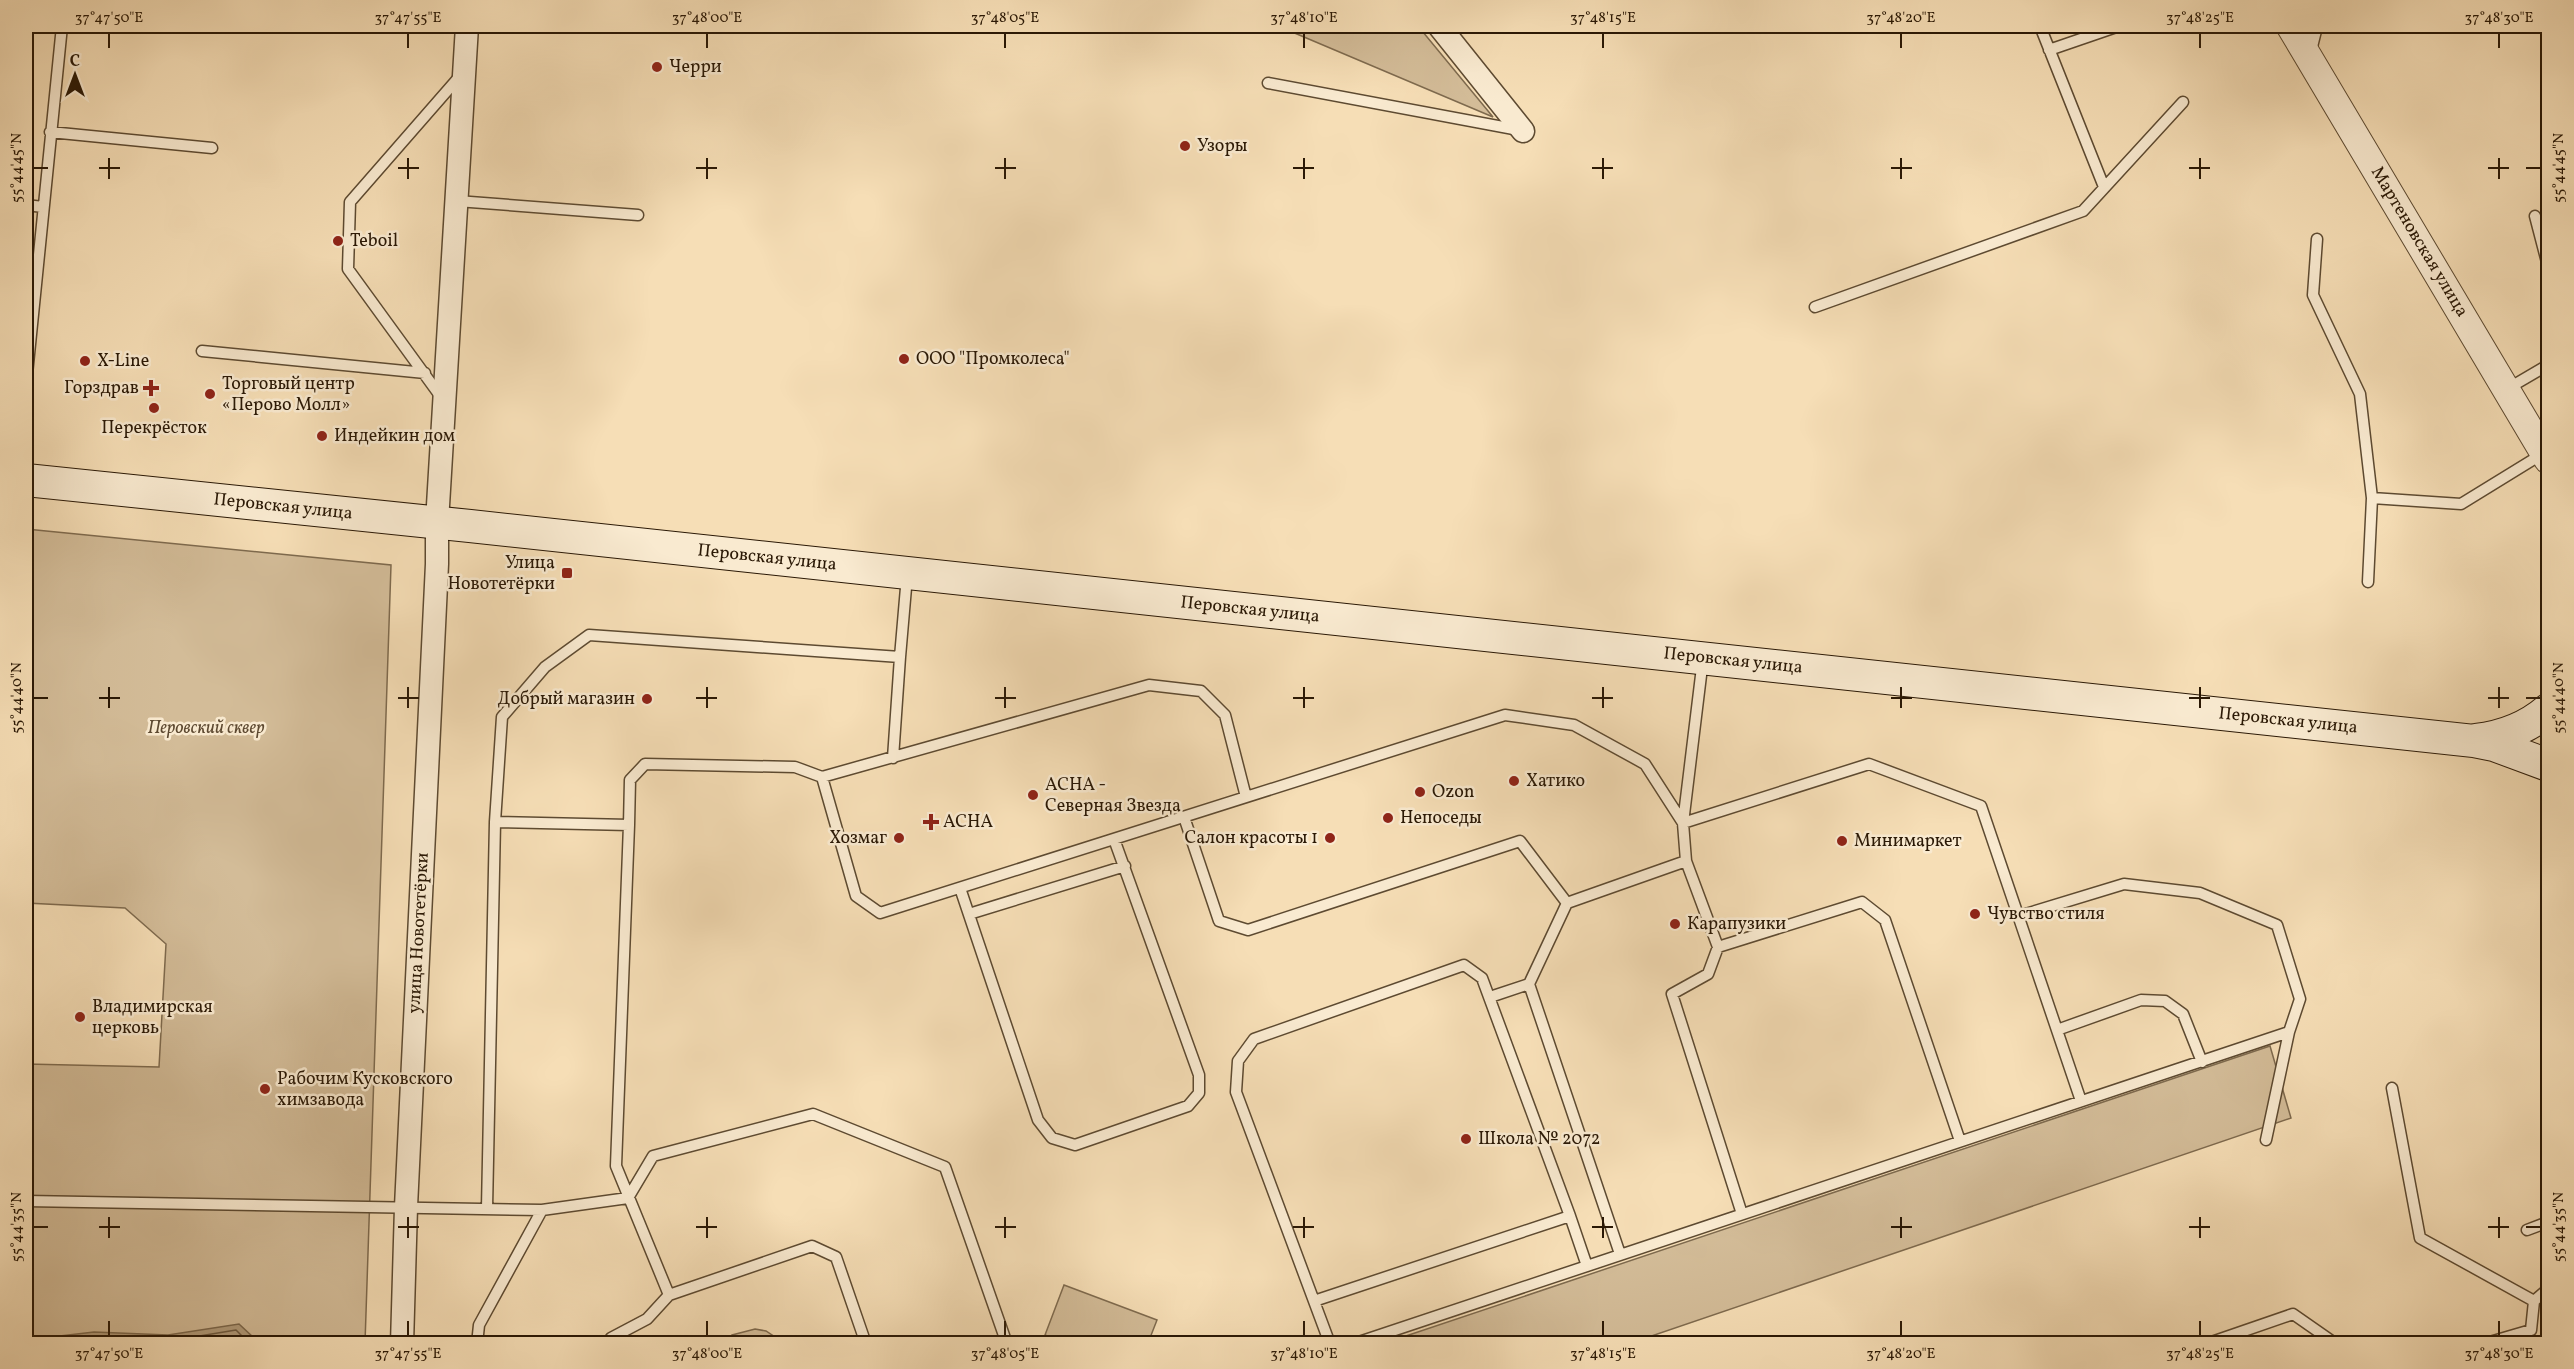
<svg xmlns="http://www.w3.org/2000/svg" width="2574" height="1369" font-family="Vollkorn,serif">
  <style>
    .green { fill: #d3bc98; stroke: #7e6a4e; stroke-width: 1.5 }
    .water { fill: #b19b7a; stroke: #7b674b; stroke-width: 1.5 }
    .lines { fill: none; stroke-linecap: round; stroke-linejoin: round }
    .shore { stroke: #6e5a40; stroke-width: 1.5 }
    .service-casing { stroke: #5d4a31; stroke-width: 13 }
    .minor-casing { stroke: #5d4a31; stroke-width: 25 }
    .tertiary-casing { stroke: #5d4a31; stroke-width: 29 }
    .secondary-casing { stroke: #2a1805; stroke-width: 34 }
    .service { stroke: #f9ead0; stroke-width: 10 }
    .minor { stroke: #f9ead0; stroke-width: 22 }
    .tertiary { stroke: #f9ead0; stroke-width: 27 }
    .secondary { stroke: #f9ead0; stroke-width: 32 }
    .ticks { fill: none; stroke: #2a1805; stroke-width: 2 }
    .poi-dot { fill: #8f2418; stroke: #f9ead0; stroke-width: 2 }
    .labels { text-anchor: middle; dominant-baseline: central; stroke-width: 5; stroke-linejoin: round; paint-order: stroke }
    .poi-label { font-size: 18px; fill: #2a1805; stroke: #f9ead0; text-anchor: start }
    .street-label { font-size: 18px; fill: #2a1805; stroke: #f9ead0 }
    .park-label { font-size: 18px; font-style: italic; fill: #5d4931; stroke: #f9ead0 }
    .neatline { fill: none; stroke: #2a1805; stroke-width: 2 }
    .ticks-label { font-size: 15px; text-anchor: middle; fill: #2a1805 }
  </style>
  <rect width="100%" height="100%" fill="#f6deb6"/>
  <filter id="stains"><feTurbulence type="fractalNoise" baseFrequency=".00333" numOctaves="4"/><feColorMatrix values="0 0 0 0 .2 0 0 0 0 .09 0 0 0 0 .02 0 0 0 .5 -.17"/></filter>
  <radialGradient id="worn" r=".72"><stop offset=".6" stop-color="#630" stop-opacity="0"/><stop offset="1" stop-color="#630" stop-opacity=".3"/></radialGradient>
  <path class="green" d="M1278 26H1418L1493 117Z
    M26 529 391 565 365 1343H26V1064L159 1067 166 944 125 908 26 903Z
    M2270 1046 2291 1118 1631 1343 1382 1344Z
    M1064 1285 1157 1320 1148 1343H1067L1045 1335Z
    M755 1329 766 1331 784 1343H722L732 1335Z"/>
  <path class="water" d="M239 1324 255 1339 256 1343H26V1340L94 1332 168 1335Z"/>
  <g class="lines">
    <path class="shore" d="M46 1344 95 1338 169 1341 236 1330 250 1344"/>
    <defs>
      <path id="service" d="M2040 26 2104 187
        M2049 50 2119 26
        M1268 83 1519 130
        M50 132 212 148
        M457 201 638 215
        M26 205 43 207
        M2535 216 2548 266
        M2317 239 2313 295 2360 394 2372 498 2368 582
        M1815 307 2083 211 2183 102
        M202 351 425 373
        M26 384 62 26
        M2507 389 2548 365
        M441 397 348 269 350 202 460 76
        M2372 498 2461 504 2544 453
        M900 657 907 576
        M1703 659 1683 823 1869 764 1981 806 2081 1101
        M822 777 1149 685 1201 691 1225 715 1246 797
        M1184 817 1219 921 1248 930 1520 841 1567 903
        M495 822 629 825 630 780 645 764 795 767 822 777 856 896 880 913 1505 715 1574 725 1645 764 1683 823 1686 861 1718 947
        M629 825 616 1166 669 1295
        M960 888 1038 1120 1052 1138 1075 1145 1188 1106 1199 1093V1075L1114 839
        M969 914 1125 866
        M1490 997 1529 984
        M2057 1030 2141 1000 2165 1001 2183 1014 2202 1062
        M2392 1088 2420 1238 2534 1301
        M2266 1140 2289 1032
        M26 1201 542 1210
        M487 1208 495 822 502 717 545 667 589 635 900 657 893 758
        M1742 1214 1672 994 1708 974 1718 947 1862 902 1885 920 1960 1141
        M1570 1216 1587 1266
        M2527 1230 2548 1222
        M1620 1254 1529 984 1567 903 1686 861
        M1314 1301 1570 1216 1482 978 1464 965 1254 1039 1238 1061 1236 1092 1330 1344
        M477 1344 479 1325 542 1210 628 1198 653 1156 813 1114 945 1167 1007 1344
        M611 1344V1338L647 1319 669 1295 812 1246 836 1257 866 1344
        M1353 1344 2289 1032 2300 999 2277 925 2200 893 2124 884 2019 916
        M2206 1344 2293 1314 2336 1344
        M2483 1344 2531 1330 2534 1301 2548 1289"/>
      <path id="minor" d="M1439 26 1523 131
        M2305 50 2311 26
        M402 1344 406 1207 437 564V522L467 26"/>
      <path id="tertiary" d="M2290 26 2548 460"/>
      <path id="secondary" d="M26 480 470 526 2474 741 2494 745 2548 765
        M2476 740C2503 737 2527 728 2548 710"/>
    </defs>
    <use href="#service" class="service-casing"/>
    <use href="#minor" class="minor-casing"/>
    <use href="#tertiary" class="tertiary-casing"/>
    <use href="#secondary" class="secondary-casing"/>
    <use href="#service" class="service"/>
    <use href="#minor" class="minor"/>
    <use href="#tertiary" class="tertiary"/>
    <use href="#secondary" class="secondary"/>
  </g>
  <path class="ticks" d="M109 33V48M408 33V48M707 33V48M1005 33V48M1304 33V48M1603 33V48M1901 33V48M2200 33V48M2499 33V48M109 158V179M408 158V179M707 158V179M1005 158V179M1304 158V179M1603 158V179M1901 158V179M2200 158V179M2499 158V179M33 168H48M99 168H120M398 168H419M696 168H717M995 168H1016M1293 168H1314M1592 168H1613M1891 168H1912M2189 168H2210M2488 168H2509M2526 168H2541M109 687V708M408 687V708M707 687V708M1005 687V708M1304 687V708M1603 687V708M1901 687V708M2200 687V708M2499 687V708M33 698H48M99 698H120M398 698H419M696 698H717M995 698H1016M1293 698H1314M1592 698H1613M1891 698H1912M2189 698H2210M2488 698H2509M2526 698H2541M109 1217V1238M408 1217V1238M707 1217V1238M1005 1217V1238M1304 1217V1238M1603 1217V1238M1901 1217V1238M2200 1217V1238M2499 1217V1238M33 1227H48M99 1227H120M398 1227H419M696 1227H717M995 1227H1016M1293 1227H1314M1592 1227H1613M1891 1227H1912M2189 1227H2210M2488 1227H2509M2526 1227H2541M109 1321V1336M408 1321V1336M707 1321V1336M1005 1321V1336M1304 1321V1336M1603 1321V1336M1901 1321V1336M2200 1321V1336M2499 1321V1336"/>
  <g class="poi-dot">
    <circle cx="657" cy="67" r="6"/>
    <circle cx="1185" cy="146" r="6"/>
    <circle cx="338" cy="241" r="6"/>
    <circle cx="904" cy="359" r="6"/>
    <circle cx="85" cy="361" r="6"/>
    <path d="M148 379h6v6h6v6h-6v6h-6v-6h-6v-6h6z"/>
    <circle cx="210" cy="394" r="6"/>
    <circle cx="154" cy="408" r="6"/>
    <circle cx="322" cy="436" r="6"/>
    <rect x="561" y="567" width="12" height="12" rx="3"/>
    <circle cx="647" cy="699" r="6"/>
    <circle cx="1514" cy="781" r="6"/>
    <circle cx="1420" cy="792" r="6"/>
    <circle cx="1033" cy="795" r="6"/>
    <circle cx="1388" cy="818" r="6"/>
    <path d="M928 813h6v6h6v6h-6v6h-6v-6h-6v-6h6z"/>
    <circle cx="899" cy="838" r="6"/>
    <circle cx="1330" cy="838" r="6"/>
    <circle cx="1842" cy="841" r="6"/>
    <circle cx="1975" cy="914" r="6"/>
    <circle cx="1675" cy="924" r="6"/>
    <circle cx="80" cy="1017" r="6"/>
    <circle cx="265" cy="1089" r="6"/>
    <circle cx="1466" cy="1139" r="6"/>
  </g>
  <g class="labels">
    <g class="poi-label">
      <text x="669" y="67">Черри</text>
      <text x="1197" y="146">Узоры</text>
      <text x="350" y="241">Teboil</text>
      <text x="916" y="359">ООО "Промколеса"</text>
      <text x="97" y="361">X-Line</text>
      <text x="222" y="384">Торговый центр<tspan x="222" dy="21">«Перово Молл»</tspan></text>
      <text x="139" y="388" text-anchor="end">Горздрав</text>
      <text x="154" y="428" text-anchor="middle">Перекрёсток</text>
      <text x="334" y="436">Индейкин дом</text>
      <text x="555" y="563" text-anchor="end">Улица<tspan x="555" dy="21">Новотетёрки</tspan></text>
      <text x="635" y="699" text-anchor="end">Добрый магазин</text>
      <text x="1526" y="781">Хатико</text>
      <text x="1045" y="785">АСНА -<tspan x="1045" dy="21">Северная Звезда</tspan></text>
      <text x="1432" y="792">Ozon</text>
      <text x="1400" y="818">Непоседы</text>
      <text x="943" y="822">АСНА</text>
      <text x="887" y="838" text-anchor="end">Хозмаг</text>
      <text x="1318" y="838" text-anchor="end">Салон красоты 1</text>
      <text x="1854" y="841">Минимаркет</text>
      <text x="1987" y="914">Чувство стиля</text>
      <text x="1687" y="924">Карапузики</text>
      <text x="92" y="1007">Владимирская<tspan x="92" dy="21">церковь</tspan></text>
      <text x="277" y="1079">Рабочим Кусковского<tspan x="277" dy="21">химзавода</tspan></text>
      <text x="1478" y="1139">Школа № 2072</text>
    </g>
    <g class="street-label">
      <text transform="translate(2419 242) rotate(59)">Мартеновская улица</text>
      <text transform="translate(283 507) rotate(6)">Перовская улица</text>
      <text transform="translate(767 558) rotate(6)">Перовская улица</text>
      <text transform="translate(1250 610) rotate(6)">Перовская улица</text>
      <text transform="translate(1733 661) rotate(6)">Перовская улица</text>
      <text transform="translate(2288 721) rotate(6)">Перовская улица</text>
      <text transform="translate(419 933) rotate(-87)">улица Новотетёрки</text>
    </g>
    <g class="park-label">
      <text x="206" y="728">Перовский сквер</text>
    </g>
  </g>
  <rect width="2574" height="1369" fill="none" stroke="#f6deb6" stroke-width="66"/>
  <g transform="translate(75 75)" stroke="#f9ead0" stroke-width="4.5" paint-order="stroke">
  <path d="M0-4.5L10 22L0 15L-10 22Z" fill="#2a1805"/>
  <text y="-9" font-size="16" font-weight="bold" text-anchor="middle" fill="#2a1805">С</text>
  </g>
  <rect x="33" y="33" width="2508" height="1303" class="neatline"/>
  <g class="ticks-label">
    <text x="109" y="22">37°47'50"E</text>
    <text x="408" y="22">37°47'55"E</text>
    <text x="707" y="22">37°48'00"E</text>
    <text x="1005" y="22">37°48'05"E</text>
    <text x="1304" y="22">37°48'10"E</text>
    <text x="1603" y="22">37°48'15"E</text>
    <text x="1901" y="22">37°48'20"E</text>
    <text x="2200" y="22">37°48'25"E</text>
    <text x="2499" y="22">37°48'30"E</text>
    <text transform="translate(16 168) rotate(-90)" y="5">55°44'45"N</text>
    <text transform="translate(2558 168) rotate(-90)" y="5">55°44'45"N</text>
    <text transform="translate(16 698) rotate(-90)" y="5">55°44'40"N</text>
    <text transform="translate(2558 698) rotate(-90)" y="5">55°44'40"N</text>
    <text transform="translate(16 1227) rotate(-90)" y="5">55°44'35"N</text>
    <text transform="translate(2558 1227) rotate(-90)" y="5">55°44'35"N</text>
    <text x="109" y="1358">37°47'50"E</text>
    <text x="408" y="1358">37°47'55"E</text>
    <text x="707" y="1358">37°48'00"E</text>
    <text x="1005" y="1358">37°48'05"E</text>
    <text x="1304" y="1358">37°48'10"E</text>
    <text x="1603" y="1358">37°48'15"E</text>
    <text x="1901" y="1358">37°48'20"E</text>
    <text x="2200" y="1358">37°48'25"E</text>
    <text x="2499" y="1358">37°48'30"E</text>
  </g>
  <rect width="100%" height="100%" filter="url(#stains)"/>
  <rect width="100%" height="100%" fill="url(#worn)"/>
</svg>
